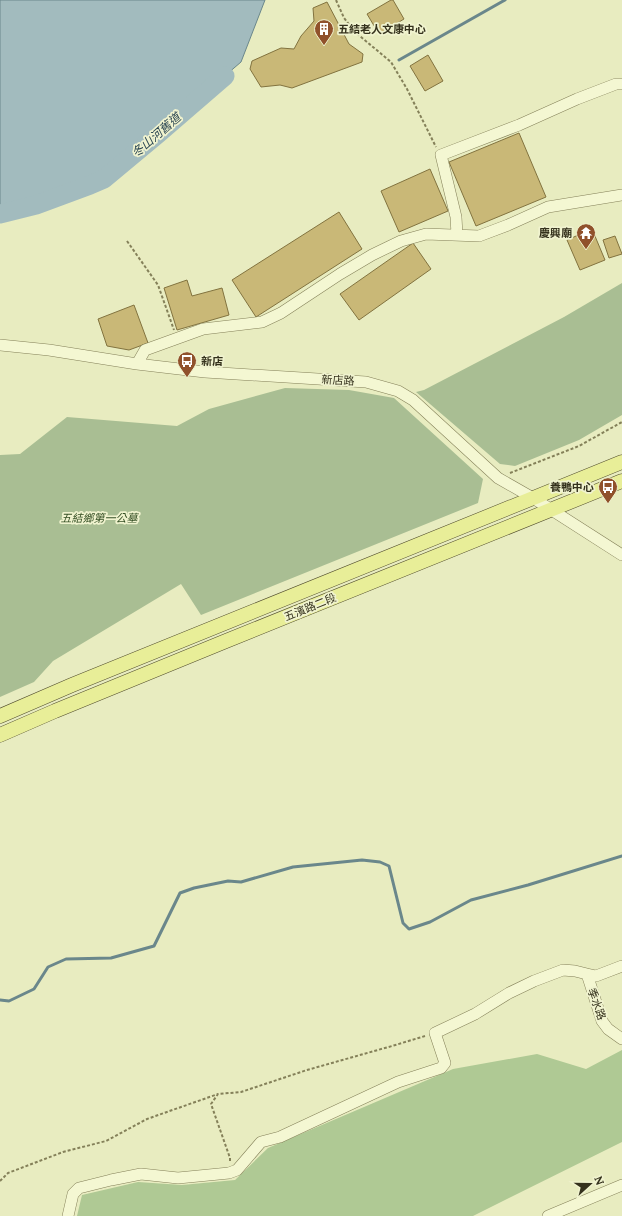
<svg xmlns="http://www.w3.org/2000/svg" width="622" height="1216" font-family="Lora,'Noto Sans TC',serif">
  <style>
    .green { fill: #afc994 }
    .cemetery { fill: #a9be93 }
    .water { fill: #a2bbbe; stroke: #6a878b }
    .lines { fill: none; stroke-linecap: round; stroke-linejoin: round }
    .stream { stroke: #6a878b; stroke-width: 3 }
    .river { stroke: #a2bbbe; stroke-width: 19 }
    .building { fill: #c9b877; stroke: #82733f }
    .minor-casing { stroke: #848059; stroke-width: 12 }
    .major-casing { stroke: #514c2d; stroke-width: 15 }
    .path { stroke: #848059; stroke-width: 2; stroke-dasharray: 3 2; stroke-linecap: butt }
    .minor { stroke: #f4f7d2; stroke-width: 11 }
    .major { stroke: #e8ee98; stroke-width: 14 }
    .labels { text-anchor: middle; dominant-baseline: central; stroke-width: 3.5; stroke-linejoin: round; paint-order: stroke }
    .poi-label { font-size: 11px; font-weight: bold; fill: #34311c; stroke: #f0f3cf; text-anchor: start }
    .street-label { font-size: 11px; fill: #34311c; stroke: #f0f3cf }
    .park-label { font-size: 11px; font-style: italic; fill: #344f24; stroke: #f0f3cf }
    .water-label { font-size: 12px; font-style: italic; fill: #2c4753; stroke: #f0f3cf }
  </style>
  <rect width="100%" height="100%" fill="#e8ecc0"/>
  <path class="green" d="M622 1050V1142L473 1216H77L82 1195 138 1182 182 1185 235 1180 268 1148 453 1069 537 1054 586 1069Z"/>
  <path class="cemetery" d="M622 283V415L579 440 515 466 500 464 416 392 424 390 564 317Z
    M285 388 349 390 394 398 483 479 478 503 201 615 181 584 53 661 34 682 0 697V455L20 454 67 417 177 426 209 409Z"/>
  <path class="water" d="M0 0H265L241 62 115 170 104 179 90 185 36 205 0 214Z"/>
  <g class="lines">
    <path class="stream" d="M399 60 505 0
      M0 1000 9 1001 34 989 48 967 66 959 111 958 154 946 180 893 194 888 228 881 241 882 293 867 362 860 380 862 389 866 403 923 409 929 430 922 471 900 528 885 622 856"/>
    <path class="river" d="M0 214 36 205 90 185 104 179 158 134 225 76"/>
  </g>
  <path class="building" d="M391 0H393L404 19 379 34 367 14Z
    M327 2 349 44 363 54 362 62 292 88 280 85 261 87 250 69 252 61 281 48 294 49 301 36 314 21 313 8Z
    M428 55 443 81 425 91 410 66Z
    M519 133 546 197 476 226 449 162Z
    M430 169 448 211 399 232 381 191Z
    M339 212 362 249 256 317 232 280Z
    M592 229 605 260 580 270 567 240Z
    M615 236 622 254 609 258 603 240Z
    M413 243 431 269 359 320 340 294Z
    M187 280 192 296 222 288 229 315 177 330 164 288Z
    M134 305 148 343 129 350 107 346 98 319Z"/>
  <g class="lines">
    <defs>
      <path id="minor" d="M457 235 456 217 441 155 519 125 577 99 616 84H622
        M0 345 49 350 137 364 205 372 366 382 398 391 413 400 498 478 533 498 622 555
        M137 364 145 350 203 329 262 322 281 313 340 274 372 255 401 241 426 234 479 236 508 225 548 207 622 195
        M622 966 596 976 587 974 602 1021 608 1029 622 1039
        M68 1216 73 1194 79 1188 111 1180 141 1174 178 1178 229 1173 237 1170 261 1142 280 1137 398 1082 441 1068 445 1063 435 1033 475 1014 509 993 534 981 563 970 575 971 587 974
        M548 1216 622 1185"/>
      <path id="major" d="M0 716 72 685 622 462
        M0 735 55 711 226 641 622 481"/>
    </defs>
    <use href="#minor" class="minor-casing"/>
    <use href="#major" class="major-casing"/>
    <path class="path" d="M336 0 344 18 355 32 391 62 407 89 436 147
      M127 241 158 285 174 330
      M510 473 579 446 622 422
      M230 1161V1158L211 1104 218 1094 241 1092 307 1070 392 1046 425 1036
      M0 1181 8 1173 63 1152 106 1141 147 1119 218 1094"/>
    <use href="#minor" class="minor"/>
    <use href="#major" class="major"/>
  </g>
  <defs>
    <symbol id="building-pin" viewBox="-11 -11 22 30"><path d="M0 17L-7.5 6A9.5 9.5 0 1 1 7.5 6Z" fill="#90512b" stroke="#f0f3cf"/><path d="M-4-6H4V6H1V3H-1V6H-4ZM-2.5-4.3h1.7v1.8h-1.7ZM.8-4.3h1.7v1.8H.8ZM-2.5-1h1.7V.8h-1.7ZM.8-1h1.7V.8H.8Z" fill="#fff"/></symbol>
    <symbol id="temple-pin" viewBox="-11 -11 22 30"><path d="M0 17L-7.5 6A9.5 9.5 0 1 1 7.5 6Z" fill="#90512b" stroke="#f0f3cf"/><path d="M0-6L5-2H3V0L6.5 2.5H4V6H1.5V3h-3V6H-4V2.5H-6.5L-3 0V-2H-5Z" fill="#fff"/></symbol>
    <symbol id="bus-pin" viewBox="-11 -11 22 30"><path d="M0 17L-7.5 6A9.5 9.5 0 1 1 7.5 6Z" fill="#90512b" stroke="#f0f3cf"/><path d="M-5-6H5V4H4V6H2V4H-2V6H-4V4H-5ZM-3.5-4V0h7V-4ZM-3.5 1.2v1.5H-2V1.2ZM2 1.2v1.5H3.5V1.2Z" fill="#fff"/></symbol>
  </defs>
  <g fill-rule="evenodd">
    <use href="#building-pin" x="313" y="18" width="22" height="30"/>
    <use href="#temple-pin" x="575" y="222" width="22" height="30"/>
    <use href="#bus-pin" x="176" y="350" width="22" height="30"/>
    <use href="#bus-pin" x="597" y="476" width="22" height="30"/>
  </g>
  <g class="labels">
    <g class="poi-label">
      <text x="338" y="29">五結老人文康中心</text>
      <text x="572" y="233" text-anchor="end">慶興廟</text>
      <text x="201" y="361">新店</text>
      <text x="594" y="487" text-anchor="end">養鴨中心</text>
    </g>
    <g class="street-label">
      <text transform="translate(338 380) rotate(3)">新店路</text>
      <text transform="translate(310 607) rotate(-22)">五濱路二段</text>
      <text transform="translate(597 1004) rotate(70)">季水路</text>
    </g>
    <g class="park-label">
      <text x="99" y="518">五結鄉第一公墓</text>
    </g>
    <g class="water-label">
      <text transform="translate(156 135) rotate(-41)">冬山河舊道</text>
    </g>
  </g>
  <g transform="translate(590 1184) rotate(69)" stroke="#f0f3cf" stroke-width="3" paint-order="stroke">
  <path d="M0-3L7 15L0 10L-7 15Z" fill="#34311c"/>
  <text y="-6" font-size="11" font-weight="bold" text-anchor="middle" fill="#34311c">N</text>
  </g>
</svg>
